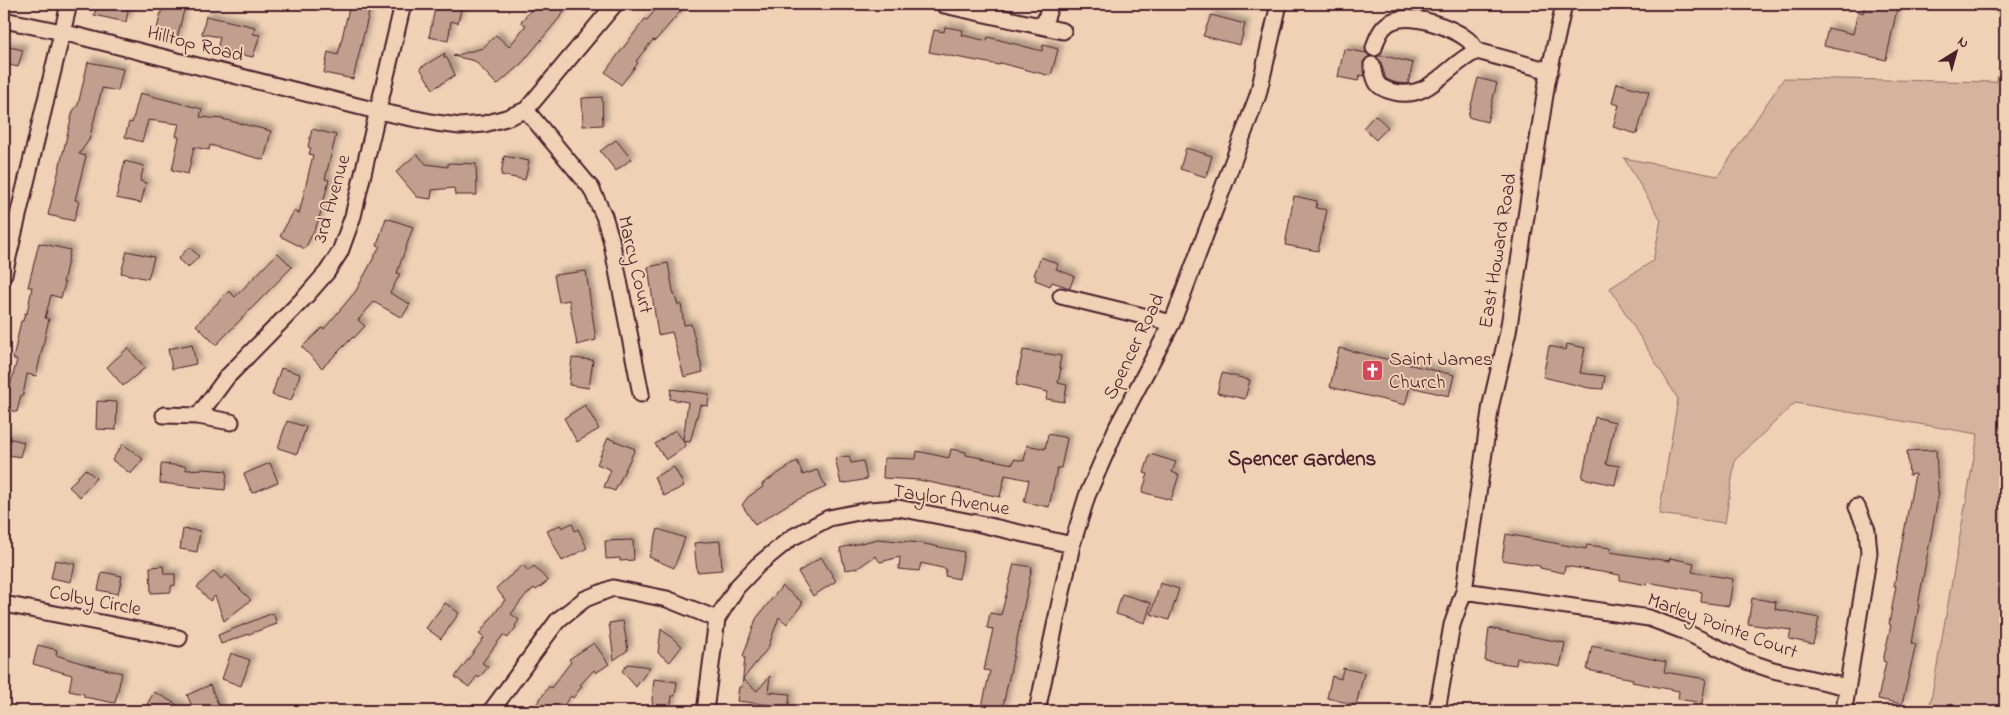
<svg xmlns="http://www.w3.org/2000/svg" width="2009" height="715" font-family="'Indie Flower',sans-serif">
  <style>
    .green { fill: #d4b49f; stroke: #8f6a65 }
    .building { fill: #c19f8e; stroke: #4a1f2b; filter: url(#shadow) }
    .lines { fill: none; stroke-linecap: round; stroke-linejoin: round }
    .minor-casing { stroke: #4a1f2b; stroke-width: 19 }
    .minor { stroke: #efd1b5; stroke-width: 15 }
    .labels { text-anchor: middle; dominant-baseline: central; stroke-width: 4; stroke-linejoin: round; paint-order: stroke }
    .street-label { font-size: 20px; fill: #4a1f2b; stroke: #efd1b5 }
    .poi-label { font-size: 20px; fill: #4a1f2b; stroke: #efd1b5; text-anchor: start }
    .neighbourhood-label { font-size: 21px; font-weight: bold; fill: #4a1f2b; stroke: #efd1b5 }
  </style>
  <defs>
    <filter id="shadow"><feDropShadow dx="4.5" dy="-4.5" stdDeviation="2.5" flood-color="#0004"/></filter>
  </defs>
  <rect width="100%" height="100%" fill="#efd1b5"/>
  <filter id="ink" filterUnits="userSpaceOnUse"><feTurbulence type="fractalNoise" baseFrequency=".02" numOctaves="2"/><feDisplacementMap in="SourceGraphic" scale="10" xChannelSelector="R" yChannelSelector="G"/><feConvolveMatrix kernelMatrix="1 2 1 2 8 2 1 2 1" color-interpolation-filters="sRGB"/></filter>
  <g filter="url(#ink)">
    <path class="green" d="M1956 4H2005V13Z
      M2005 54V711H1929L1978 434 1795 403 1735 460 1725 523 1659 514 1678 399 1610 288 1653 261 1661 220 1624 158 1718 176 1784 78 1996 82Z"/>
    <path class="building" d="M97 4H113L126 7 128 12 126 22 94 15Z
      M163 4 184 10 176 42 155 37Z
      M350 4H371L353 79 324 73 328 52 338 55Z
      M436 4H462L458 23 451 21 448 41 429 37Z
      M536 4H571L522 63 497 85 475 61 453 56 483 48 496 35 509 47 526 25 521 22Z
      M660 4H687L655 41 653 40 636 61 638 63 621 85 605 72 645 19 647 20Z
      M1865 4H1875L1897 9 1886 60 1824 46 1828 28 1853 34 1858 11 1863 13Z
      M1211 15 1245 24 1240 45 1203 36Z
      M206 16 255 27 253 34 260 35 253 57 217 50 220 37 202 34Z
      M945 27 963 30 962 35 987 41 988 37 1042 51 1043 45 1058 49 1051 76 1000 63 999 65 929 52 934 30 944 32Z
      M4 46 23 50 18 67 4 64Z
      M1344 49 1367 53 1370 56 1363 62 1365 76 1360 75 1358 81 1338 77Z
      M445 53 444 58H447L455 75 433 89 420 68Z
      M1379 56H1385L1413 63 1408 84 1396 83 1386 79 1381 63 1376 57Z
      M88 62 123 69 118 91 102 88 89 140 79 154 86 156 75 200 79 201 74 221 48 215 73 111 78 105Z
      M1478 78 1497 83 1487 122 1468 117Z
      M1617 83 1649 92 1637 134 1613 127 1619 105 1612 103Z
      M140 93 202 109 200 117 222 119 271 131 264 160 210 145 209 150 194 147 188 174 172 170 179 137 176 136 179 124 148 120 142 142 125 137 129 122 132 123Z
      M602 97 603 125 583 126 582 98Z
      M1375 115 1388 127 1376 140 1363 128Z
      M312 129 336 135 325 179 329 180 318 222 305 249 280 236 294 211 299 214 313 155 309 154 311 148 308 147Z
      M616 140 631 159 616 171 600 151Z
      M1186 148 1212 156 1206 177 1180 169Z
      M417 154 426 164 448 167V163L476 164 477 195H455L454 188 432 190 431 199 417 197 396 172Z
      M504 156 529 161 525 180 501 175Z
      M125 161 144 166 140 181 146 183 141 203 116 198Z
      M1294 196 1317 201 1316 208 1327 210 1318 251 1285 245Z
      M386 218 413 227 397 273 400 274 390 293 410 304 402 318 374 302 358 320 365 326 354 338 353 337 322 368 302 347 322 328 324 329 356 291 380 246 377 245Z
      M39 243 70 250 63 283H65L61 298 51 295 45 318 49 319 36 376 27 374 23 395H21L17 412 4 409V385L10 386 17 360 13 359 21 321H23L25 313 27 314 32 287H28Z
      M189 247 199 256 188 268 178 259Z
      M127 251 154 257 148 279 121 273Z
      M278 253 292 267 216 345 196 325 229 291 235 297Z
      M1041 257 1058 264 1056 269 1074 276 1070 288 1052 282 1050 286 1035 280 1036 276 1034 275Z
      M668 263 673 291 678 305 681 304 684 325 691 324 703 372 684 377 672 332 658 335 648 267Z
      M586 271 596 340 577 345 569 300 559 302 554 275Z
      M192 344 196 364 172 369 168 349Z
      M1567 344 1585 348 1580 373 1605 376 1603 389 1589 388 1543 377 1549 346 1566 350Z
      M128 348 145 368 123 386 107 367Z
      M1339 348 1454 375 1449 396 1410 387 1405 405 1330 387Z
      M1023 350 1061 356 1059 367 1061 368 1058 383 1067 385 1064 402 1046 399 1048 392 1016 385Z
      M572 358 593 360 589 388 569 385Z
      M281 368 300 374 291 401 272 395Z
      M1222 373 1250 380 1245 399 1217 393Z
      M671 389 709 394 708 406 700 405 690 442 683 441 686 446 666 460 655 444 675 430 683 440 688 402 670 399Z
      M97 401 117 402 116 430 96 429Z
      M585 405 599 429 577 442 564 418Z
      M1595 417 1615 422 1606 464 1619 466 1615 485 1582 478Z
      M287 421 306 427 297 454 278 448Z
      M1048 434 1067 438 1061 468H1057L1049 507 1024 502 1029 480 1005 475 1000 497 919 480 883 478 884 458 916 459 917 451 949 458 951 449 966 452V455L1013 464 1014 459 1024 461 1027 445 1045 449Z
      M4 437 24 442 20 457 4 454Z
      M608 438 635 449 615 491 604 487 611 470 597 464Z
      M123 444 143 459 131 474 112 460Z
      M1936 450 1938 492H1939L1918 605H1919L1912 643 1916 644 1902 704 1878 699 1886 662 1883 661 1891 625 1889 624 1896 586H1894L1915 474 1909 475 1907 451Z
      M1150 454 1176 462 1172 472 1179 475 1171 500 1142 492 1148 474 1144 473Z
      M849 456 851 463 863 461 867 479 841 484 835 458Z
      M797 461 803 475 817 470 826 487 790 503 755 525 742 505 748 497 763 487 762 484Z
      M270 463 278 482 252 493 244 474Z
      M161 464 186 466V470L203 469 227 471 225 490 160 483Z
      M674 467 684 486 664 496 654 477Z
      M85 469 96 478 80 497 69 487Z
      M572 523 575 531 578 529 587 548 562 561 547 531 560 525 562 528Z
      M183 529 200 531 197 552 180 549Z
      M658 529 685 538 674 568 649 557Z
      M1506 534 1586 549 1587 545 1611 548 1610 552 1669 561 1670 558 1694 563 1692 572 1733 579 1729 606 1701 602 1702 592 1647 582V585L1620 580V575L1565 566 1564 573 1540 568V566L1502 560Z
      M878 539 920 543 964 552 959 579 945 576 946 569 921 563 919 571 899 569 900 557 880 562 875 556 858 568 845 570 840 548Z
      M633 540 634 560 620 561V558L606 559 605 541Z
      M720 541 722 570 697 572 694 543Z
      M821 557 836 581 813 596 798 572Z
      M55 560 75 564 71 582 51 578Z
      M1014 564 1032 567 1002 711H981L990 671 984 670 993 629 987 628 990 613 1001 615Z
      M523 565 528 571 534 566 548 581 536 590 534 588 524 597 511 614 519 620 515 626 516 627 508 638 503 635 482 663 488 667 479 678 477 676 469 687 455 677 484 638 479 634 505 600 496 588Z
      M163 566 164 574H175V585L171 586V592L151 593 150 567Z
      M214 571 221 579 226 575 251 600 224 621 215 596 210 601 197 587Z
      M102 572 122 576 118 594 98 590Z
      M1160 583 1179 589 1169 620 1151 614Z
      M782 586 803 603 787 624 779 617 768 648 743 679 757 691 770 676 768 692 790 694 788 711H772V705L737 701 739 687H742L745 657 743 656 756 619Z
      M1122 594 1151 603 1145 623 1116 614Z
      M1752 598 1776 602 1775 609 1819 618 1813 644 1789 639 1791 630 1748 624Z
      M445 603 459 613 441 639 426 628Z
      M273 613 277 624 221 644 218 635Z
      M623 621 628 650 614 660 609 623Z
      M1489 628 1565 643 1560 667 1517 658 1516 665 1485 661Z
      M661 629 682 646 670 662 658 653Z
      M594 643 609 664 596 673 594 670 580 685 582 686 573 698 571 696 559 711H532L549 686 551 688 571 662 569 659Z
      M38 645 57 650 56 655 88 665 122 673 115 703 84 697V694L69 691 72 675 33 664Z
      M1592 646 1666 662 1664 672 1706 679 1702 703 1678 699 1679 691 1632 682 1633 679 1587 670Z
      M231 653 250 660 241 686 222 679Z
      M628 664 650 667 636 687 622 671Z
      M1343 668 1364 673 1356 705 1327 698 1332 676 1341 679Z
      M654 679 677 682 675 696H672L670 710 653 708 652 699Z
      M210 685 221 711H194L187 695Z
      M154 692 160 695 188 711H152L145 708Z"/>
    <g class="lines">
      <defs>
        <path id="minor" d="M944 5 1063 31
          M4 20 62 32 377 111 436 123 460 126 484 124 506 118 526 110 615 4
          M1043 26 1051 4
          M1374 48C1377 37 1382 25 1393 21 1413 13 1451 27 1467 39 1471 42 1474 47 1477 51
          M1372 65C1375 82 1376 88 1394 92 1430 101 1447 64 1477 51L1550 71
          M526 110 591 188 604 216 611 239 641 394
          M4 274 69 4
          M1061 296 1172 323
          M164 415 198 416 231 422
          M198 416 227 377 306 296 327 272 340 252 353 216 403 4
          M1464 591 1649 618 1681 630 1746 661 1773 670 1847 687
          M4 604 179 638
          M1844 709 1869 553 1867 530 1857 507
          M491 711 558 620 585 599 613 588 667 599 717 619
          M705 711 717 619 737 587 758 565 791 538 829 518 869 510 898 508 976 523 1072 545
          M1037 711 1072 545 1087 496 1117 427 1172 323 1258 95 1279 4
          M1437 711 1452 625 1464 591 1491 404 1508 332 1547 82 1564 4"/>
      </defs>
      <use href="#minor" class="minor-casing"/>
      <use href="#minor" class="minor"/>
    </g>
  </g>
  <defs>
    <symbol id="church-square" viewBox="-11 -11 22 22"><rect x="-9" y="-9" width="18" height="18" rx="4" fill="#d1495b" stroke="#efd1b5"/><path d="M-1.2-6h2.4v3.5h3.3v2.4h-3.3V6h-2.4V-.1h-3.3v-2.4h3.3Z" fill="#fff"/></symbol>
  </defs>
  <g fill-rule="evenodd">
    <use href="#church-square" x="1360" y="358" width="25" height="25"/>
  </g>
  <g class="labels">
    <g class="street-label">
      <text transform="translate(195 45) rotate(14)">Hilltop Road</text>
      <text transform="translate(333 199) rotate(-74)">3rd Avenue</text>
      <text transform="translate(1499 251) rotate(-81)">East Howard Road</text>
      <text transform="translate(634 265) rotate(77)">Marcy Court</text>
      <text transform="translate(1135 347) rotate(-64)">Spencer Road</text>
      <text transform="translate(951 501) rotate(9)">Taylor Avenue</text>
      <text transform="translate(95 602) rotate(11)">Colby Circle</text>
      <text transform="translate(1722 627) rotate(20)">Marley Pointe Court</text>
    </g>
    <g class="poi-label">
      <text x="1389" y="360">Saint James<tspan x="1389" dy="23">Church</tspan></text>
    </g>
    <g class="neighbourhood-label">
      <text x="1302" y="460">Spencer Gardens</text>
    </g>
  </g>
  <rect width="2009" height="715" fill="none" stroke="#efd1b5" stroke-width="20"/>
  <rect x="10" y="10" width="1989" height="695" fill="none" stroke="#4a1f2b" stroke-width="2" filter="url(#ink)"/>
  <g transform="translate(1956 52) rotate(37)" stroke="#efd1b5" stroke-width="4" paint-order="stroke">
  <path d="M0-4L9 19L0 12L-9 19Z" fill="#4a1f2b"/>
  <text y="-8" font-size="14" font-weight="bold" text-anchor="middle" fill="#4a1f2b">N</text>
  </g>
</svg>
